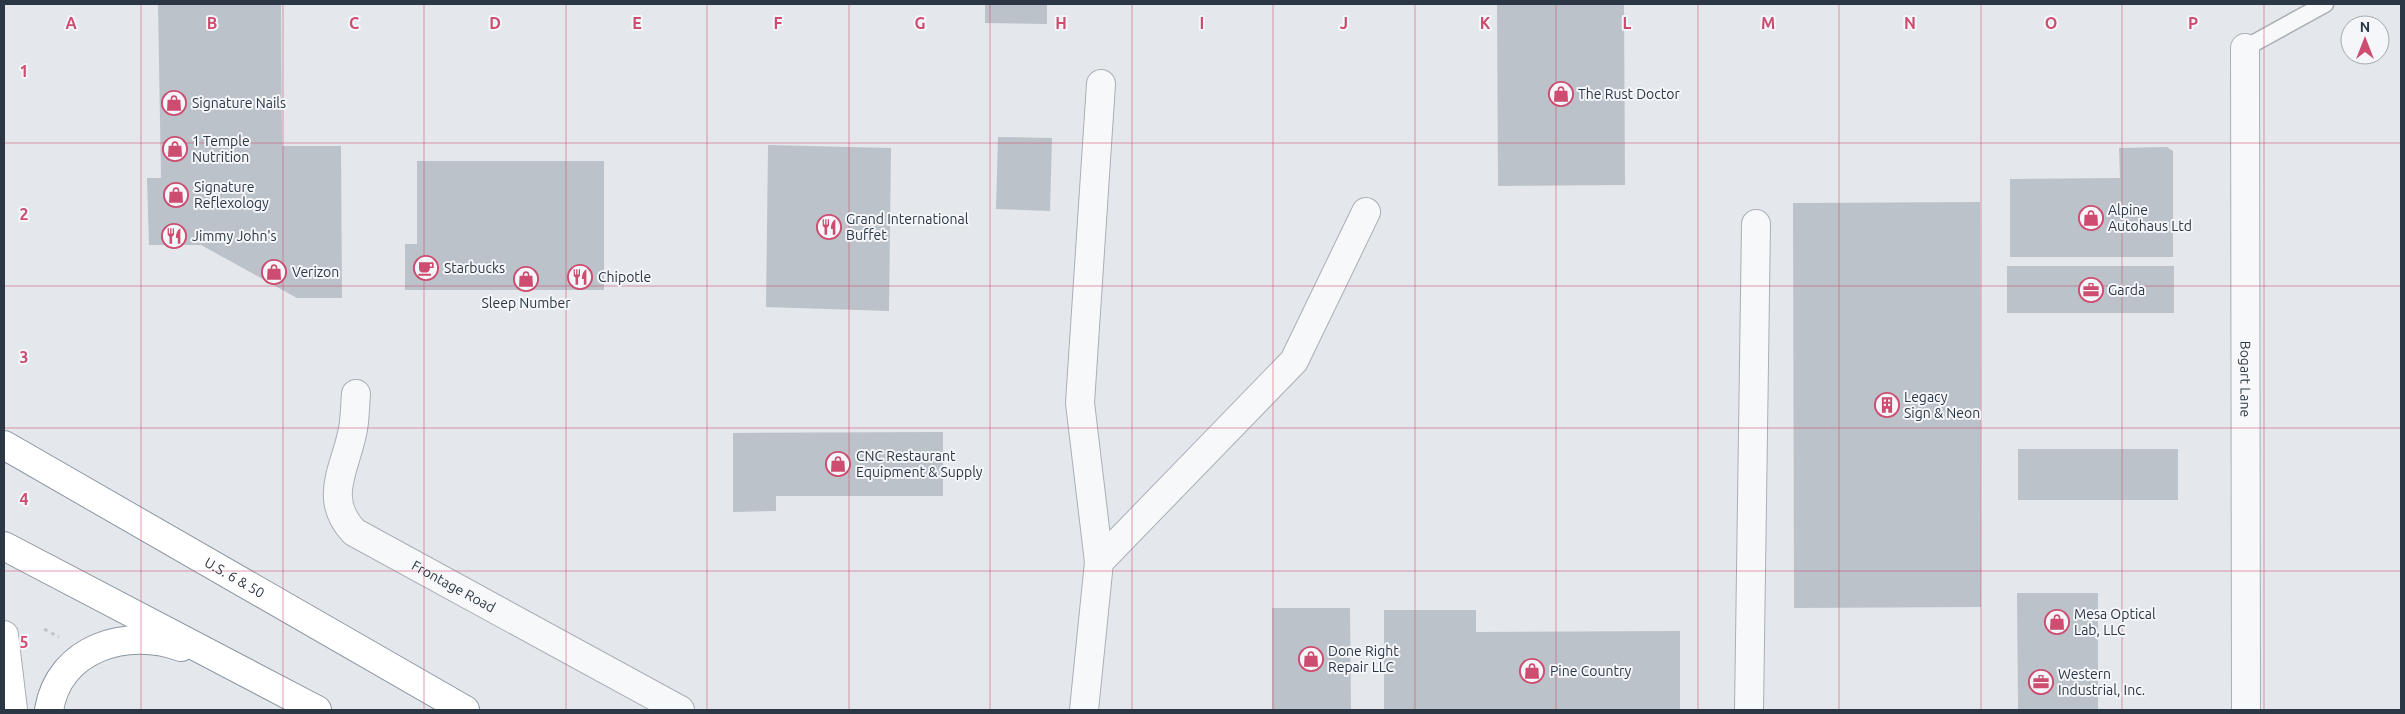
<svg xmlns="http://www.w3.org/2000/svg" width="2405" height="714" font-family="Ubuntu,sans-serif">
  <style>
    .building { fill: #bbc2c9 }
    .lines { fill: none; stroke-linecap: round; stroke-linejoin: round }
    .service-casing { stroke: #a9afb6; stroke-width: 19 }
    .minor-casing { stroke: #a9afb6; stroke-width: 30 }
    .primary-casing { stroke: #a3aeb7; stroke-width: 30 }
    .trunk-casing { stroke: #8b97a2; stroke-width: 30 }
    .path { stroke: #c2c6cb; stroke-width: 3; stroke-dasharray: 4 4; stroke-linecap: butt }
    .service { stroke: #f7f8fa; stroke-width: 16 }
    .minor { stroke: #f7f8fa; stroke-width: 28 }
    .primary { stroke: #fff; stroke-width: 28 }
    .trunk { stroke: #fff; stroke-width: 28 }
    .grid { fill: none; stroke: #cd4c6f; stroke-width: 1; stroke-opacity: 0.55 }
    .labels { text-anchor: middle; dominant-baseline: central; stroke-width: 4; stroke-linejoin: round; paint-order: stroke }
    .poi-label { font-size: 14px; fill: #2b3744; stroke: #f4f6f9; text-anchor: start }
    .street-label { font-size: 14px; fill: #2b3744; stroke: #f4f6f9 }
    .grid-label { font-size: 16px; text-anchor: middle; font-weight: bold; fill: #cd4c6f; stroke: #f4f6f9; stroke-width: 4; stroke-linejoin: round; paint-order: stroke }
  </style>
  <rect width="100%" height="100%" fill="#e4e8ec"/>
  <path class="building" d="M158 4H281L282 146H341L342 298H297L201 245H149L147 178H161Z
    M985 4H1047V24L985 23Z
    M1497 4H1624L1625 185 1498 186Z
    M998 137 1052 138 1050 211 996 209Z
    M768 145 891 148 889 311 766 307Z
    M2167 147 2173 151V257H2010V179L2120 178 2119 148Z
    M417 161H604V290H405V244H417Z
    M1980 202 1981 607 1794 608 1793 203Z
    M2007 266H2174V313H2007Z
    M943 432V496H776V511L733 512V433Z
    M2018 449H2178V500H2018Z
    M2017 593H2098V710H2018Z
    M1272 608H1350L1351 710H1272Z
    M1384 610H1476V632L1680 631V710H1384Z"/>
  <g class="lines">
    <defs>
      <path id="service" d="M2245 48 2325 4"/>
      <g id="minor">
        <path id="s1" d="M2245 48 2246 710"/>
        <path id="s2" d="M356 394C355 405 355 418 353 429 346 468 322 498 354 532L680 710"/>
        <path d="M1099 562 1080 403 1101 84"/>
        <path d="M1084 710 1099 562 1294 361 1366 212"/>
        <path d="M1749 710 1756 224"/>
      </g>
      <path id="primary" d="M4 635 13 710"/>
      <g id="trunk">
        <path id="s3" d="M4 445 465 710"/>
        <path d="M4 546 317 710"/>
        <path d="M49 710C59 648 127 627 181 647"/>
      </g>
    </defs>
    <use href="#service" class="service-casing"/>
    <use href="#minor" class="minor-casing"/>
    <use href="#primary" class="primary-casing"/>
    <use href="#trunk" class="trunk-casing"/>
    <path class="path" d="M44 629 59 637"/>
    <use href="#service" class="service"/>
    <use href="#minor" class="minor"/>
    <use href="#primary" class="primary"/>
    <use href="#trunk" class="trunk"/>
  </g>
  <path class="grid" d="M141 4V710M283 4V710M424 4V710M566 4V710M707 4V710M849 4V710M990 4V710M1132 4V710M1273 4V710M1415 4V710M1556 4V710M1698 4V710M1839 4V710M1981 4V710M2122 4V710M2264 4V710M4 143H2401M4 286H2401M4 428H2401M4 571H2401"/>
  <defs>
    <symbol id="shop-ring" viewBox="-11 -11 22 22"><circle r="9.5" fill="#f4f6f9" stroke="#cd4c6f" stroke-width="1.5"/><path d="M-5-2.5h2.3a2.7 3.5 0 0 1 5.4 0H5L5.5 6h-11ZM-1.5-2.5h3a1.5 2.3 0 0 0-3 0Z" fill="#cd4c6f"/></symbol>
    <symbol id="restaurant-ring" viewBox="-11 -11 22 22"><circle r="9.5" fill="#f4f6f9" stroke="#cd4c6f" stroke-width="1.5"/><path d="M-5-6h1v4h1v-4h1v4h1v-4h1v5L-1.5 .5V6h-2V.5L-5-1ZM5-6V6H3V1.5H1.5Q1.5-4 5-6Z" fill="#cd4c6f"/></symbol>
    <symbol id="cafe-ring" viewBox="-11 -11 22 22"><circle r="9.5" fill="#f4f6f9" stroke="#cd4c6f" stroke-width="1.5"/><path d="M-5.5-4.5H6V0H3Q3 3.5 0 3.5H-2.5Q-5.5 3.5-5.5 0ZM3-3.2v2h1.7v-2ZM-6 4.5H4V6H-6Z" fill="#cd4c6f"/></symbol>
    <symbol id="office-ring" viewBox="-11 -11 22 22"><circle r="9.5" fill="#f4f6f9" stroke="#cd4c6f" stroke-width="1.5"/><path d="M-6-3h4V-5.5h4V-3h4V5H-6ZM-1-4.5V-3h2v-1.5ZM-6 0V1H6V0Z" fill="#cd4c6f"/></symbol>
    <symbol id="building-ring" viewBox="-11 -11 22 22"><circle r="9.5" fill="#f4f6f9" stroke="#cd4c6f" stroke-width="1.5"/><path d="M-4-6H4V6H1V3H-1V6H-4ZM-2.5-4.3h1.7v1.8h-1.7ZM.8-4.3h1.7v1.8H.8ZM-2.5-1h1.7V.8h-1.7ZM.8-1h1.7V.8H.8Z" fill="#cd4c6f"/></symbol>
  </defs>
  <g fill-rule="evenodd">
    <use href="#shop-ring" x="1547" y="80" width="28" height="28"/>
    <use href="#shop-ring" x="160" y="89" width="28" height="28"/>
    <use href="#shop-ring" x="161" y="135" width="28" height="28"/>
    <use href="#shop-ring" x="162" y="181" width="28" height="28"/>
    <use href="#shop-ring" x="2077" y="204" width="28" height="28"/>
    <use href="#restaurant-ring" x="815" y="213" width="28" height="28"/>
    <use href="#restaurant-ring" x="160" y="222" width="28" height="28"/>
    <use href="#cafe-ring" x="412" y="254" width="28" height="28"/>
    <use href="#shop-ring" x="260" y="258" width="28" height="28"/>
    <use href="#restaurant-ring" x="566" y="263" width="28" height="28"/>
    <use href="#shop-ring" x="512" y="265" width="28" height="28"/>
    <use href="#office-ring" x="2077" y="276" width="28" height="28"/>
    <use href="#building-ring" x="1873" y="391" width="28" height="28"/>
    <use href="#shop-ring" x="824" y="450" width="28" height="28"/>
    <use href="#shop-ring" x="2043" y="608" width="28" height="28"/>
    <use href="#shop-ring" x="1297" y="645" width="28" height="28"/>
    <use href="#shop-ring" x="1518" y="657" width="28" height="28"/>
    <use href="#office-ring" x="2027" y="668" width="28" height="28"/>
  </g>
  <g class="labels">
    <g class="poi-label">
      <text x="1578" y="94">The Rust Doctor</text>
      <text x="192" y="103">Signature Nails</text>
      <text x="192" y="141">1 Temple<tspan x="192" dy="16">Nutrition</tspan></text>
      <text x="194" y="187">Signature<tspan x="194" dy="16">Reflexology</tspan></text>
      <text x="2108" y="210">Alpine<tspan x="2108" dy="16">Autohaus Ltd</tspan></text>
      <text x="846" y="219">Grand International<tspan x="846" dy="16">Buffet</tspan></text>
      <text x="192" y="236">Jimmy John's</text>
      <text x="444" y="268">Starbucks</text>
      <text x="292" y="272">Verizon</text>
      <text x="598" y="277">Chipotle</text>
      <text x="2108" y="290">Garda</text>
      <text x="526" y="303" text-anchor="middle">Sleep Number</text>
      <text x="1904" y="397">Legacy<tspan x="1904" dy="16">Sign &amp; Neon</tspan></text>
      <text x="856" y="456">CNC Restaurant<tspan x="856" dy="16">Equipment &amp; Supply</tspan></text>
      <text x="2074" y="614">Mesa Optical<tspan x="2074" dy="16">Lab, LLC</tspan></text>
      <text x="1328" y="651">Done Right<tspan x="1328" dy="16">Repair LLC</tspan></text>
      <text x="1550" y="671">Pine Country</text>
      <text x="2058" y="674">Western<tspan x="2058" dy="16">Industrial, Inc.</tspan></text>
    </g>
    <g class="street-label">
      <text stroke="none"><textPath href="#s1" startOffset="331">Bogart Lane</textPath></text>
      <text stroke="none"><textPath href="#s3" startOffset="266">U.S. 6 &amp; 50</textPath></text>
      <text stroke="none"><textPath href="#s2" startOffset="258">Frontage Road</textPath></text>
    </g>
  </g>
  <g class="grid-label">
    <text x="71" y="29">A</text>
    <text x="212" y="29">B</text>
    <text x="354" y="29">C</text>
    <text x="495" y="29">D</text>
    <text x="637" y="29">E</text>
    <text x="778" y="29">F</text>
    <text x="920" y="29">G</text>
    <text x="1061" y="29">H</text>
    <text x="1202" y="29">I</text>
    <text x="1344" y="29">J</text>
    <text x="1485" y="29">K</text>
    <text x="1627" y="29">L</text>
    <text x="1768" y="29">M</text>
    <text x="1910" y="29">N</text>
    <text x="2051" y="29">O</text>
    <text x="2193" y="29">P</text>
    <text x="24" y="77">1</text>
    <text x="24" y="220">2</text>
    <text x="24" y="363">3</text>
    <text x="24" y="505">4</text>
    <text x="24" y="648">5</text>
  </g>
  <rect width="2405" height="714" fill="none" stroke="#2b3744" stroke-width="10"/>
  <g transform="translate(2365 40)"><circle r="24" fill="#f4f6f9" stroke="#a4aab1"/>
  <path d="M0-4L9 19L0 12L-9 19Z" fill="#cd4c6f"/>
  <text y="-8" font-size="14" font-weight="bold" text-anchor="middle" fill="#2b3744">N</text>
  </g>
</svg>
